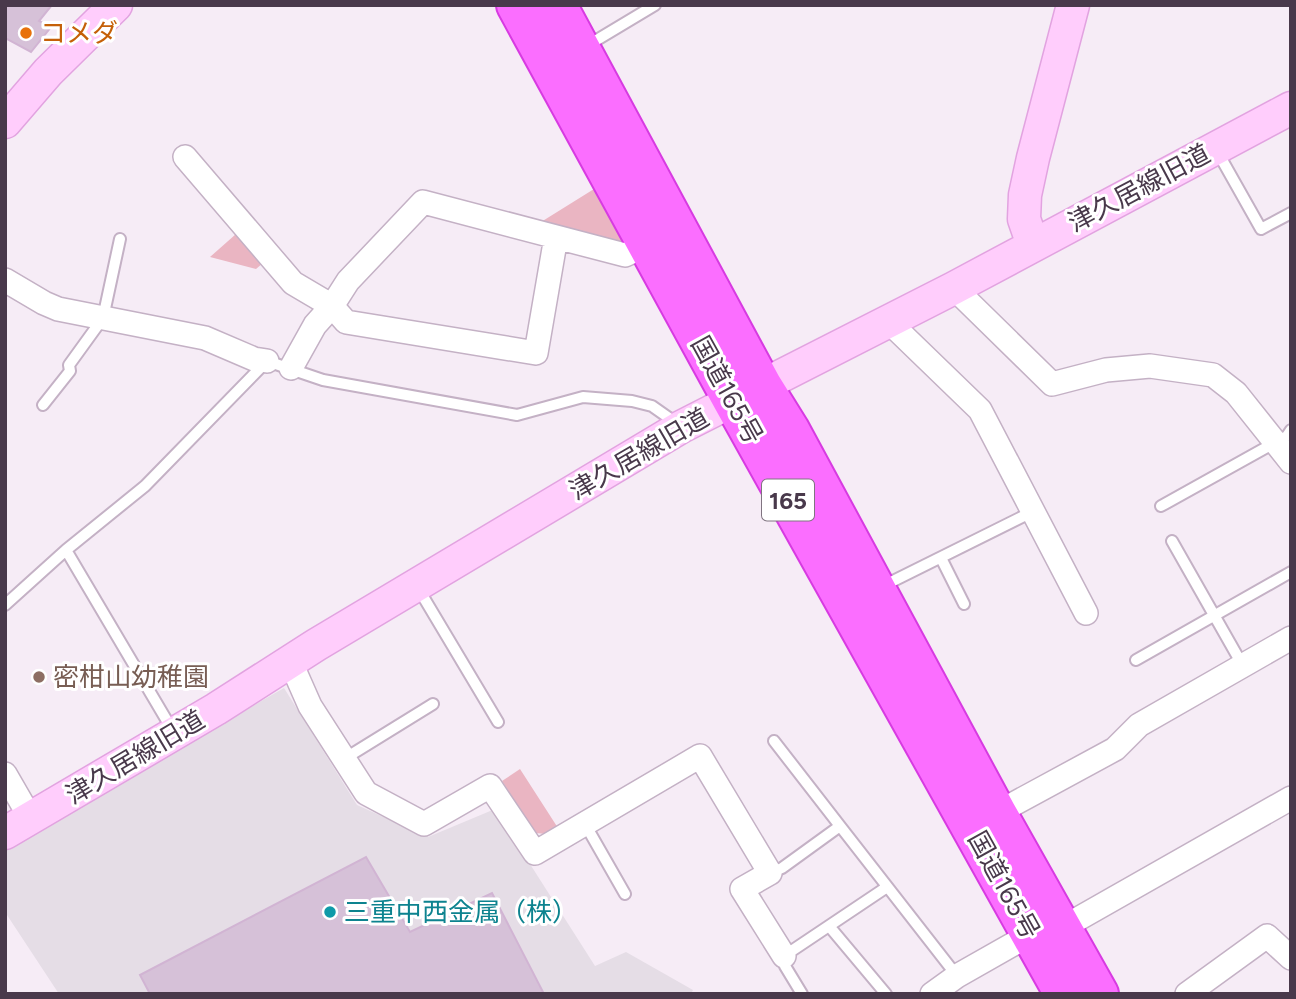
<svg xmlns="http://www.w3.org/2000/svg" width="1296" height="999" font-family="Figtree,'Noto Sans JP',sans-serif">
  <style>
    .industrial { fill: #e5dde6 }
    .green { fill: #eab5c2 }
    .building { fill: #d6c1d8; stroke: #d1b4d3; stroke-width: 2 }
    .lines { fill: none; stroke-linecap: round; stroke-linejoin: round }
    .lane-casing { stroke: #c4b1c5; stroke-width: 14 }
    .street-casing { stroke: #c4b1c5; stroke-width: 26 }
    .secondary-casing { stroke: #e2a3e0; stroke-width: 35 }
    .highway-casing { stroke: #d73be1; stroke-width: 42 }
    .lane { stroke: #fff; stroke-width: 10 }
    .street { stroke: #fff; stroke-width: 23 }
    .secondary { stroke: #ffcdfc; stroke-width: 32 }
    .highway { stroke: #fb6eff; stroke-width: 38 }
    .food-dot { fill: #e8710a; stroke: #fff; stroke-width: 2.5 }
    .education-dot { fill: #8d6e63; stroke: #fff; stroke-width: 2.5 }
    .culture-dot { fill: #0f9aa8; stroke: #fff; stroke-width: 2.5 }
    .labels { text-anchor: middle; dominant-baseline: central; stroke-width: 6; stroke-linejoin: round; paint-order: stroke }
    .shield { fill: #fff; stroke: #807481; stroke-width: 2 }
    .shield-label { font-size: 24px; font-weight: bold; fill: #49394b }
    .food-label { font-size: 26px; fill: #c56008; stroke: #fff; text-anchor: start }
    .street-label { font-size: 26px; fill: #49394b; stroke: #fff }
    .education-label { font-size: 26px; fill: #785e54; stroke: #fff; text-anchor: start }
    .culture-label { font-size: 26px; fill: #0d838f; stroke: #fff; text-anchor: start }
  </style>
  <rect width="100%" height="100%" fill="#f6ecf6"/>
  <path class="industrial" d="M284 688 357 805 428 837 495 809 595 966 626 952 693 990 691 994H59L5 912V849Z"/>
  <path class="green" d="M594 189 627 246 541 222Z
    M236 234 263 263 256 269 210 257Z
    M520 769 558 828 546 834 535 833 502 781Z"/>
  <path class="building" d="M5 5H52L39 21 51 27 31 52 5 38Z
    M366 857 410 932 492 893 544 994H150L140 975Z"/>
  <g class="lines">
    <defs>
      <path id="lane" d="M585 47 655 5
        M1217 151 1261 229 1291 213
        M43 405 70 371 69 365 103 318 120 239
        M1161 506 1287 436 1291 430
        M1172 541 1243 666
        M66 550 173 731
        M941 558 964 604
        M883 586 1034 511
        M418 588 498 722
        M5 605 66 550 145 486 267 361 323 380 517 415 583 397 632 401 652 406 679 425
        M1136 660 1291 572
        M774 741 840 826
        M344 759 433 704
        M585 824 625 894
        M770 873 782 868 840 826 957 976
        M829 926 886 994
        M802 994 785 966 784 956 887 887"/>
      <path id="street" d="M185 157 293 283 332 306 315 325 291 368
        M556 237 536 353 346 322 332 306 348 281 423 202 625 255 647 245
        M5 280 44 303 58 309 205 338 254 359 267 361
        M954 288 1052 384 1106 370 1150 366 1213 375 1236 393 1291 462
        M888 321 980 410 1086 613
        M291 663 310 706 366 793 424 824 490 786 535 853 700 756 770 873 742 889 784 956
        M5 774 31 819
        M997 813 1115 749 1139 725 1291 638
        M1062 928 1291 798
        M932 994 957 976 1031 934
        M1187 994 1267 936 1291 958"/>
      <path id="secondary" d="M5 122 48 72 116 5
        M1033 245 1024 219 1025 195 1033 158 1073 5
        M5 833 216 709 316 645 681 427 954 288 1291 108"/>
      <path id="highway" d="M516 5 732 400 1064 994
        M557 5 762 385 790 430 997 813 1099 994"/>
    </defs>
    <use href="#lane" class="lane-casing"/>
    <use href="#street" class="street-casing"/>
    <use href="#secondary" class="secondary-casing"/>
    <use href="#highway" class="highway-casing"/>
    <use href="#lane" class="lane"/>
    <use href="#street" class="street"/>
    <use href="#secondary" class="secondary"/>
    <use href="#highway" class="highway"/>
  </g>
  <circle class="food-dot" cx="26" cy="33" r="7"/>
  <circle class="education-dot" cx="39" cy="677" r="7"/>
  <circle class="culture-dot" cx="330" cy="912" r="7"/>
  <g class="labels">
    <rect class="shield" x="762" y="479.5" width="52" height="41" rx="5"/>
    <g class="shield-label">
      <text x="788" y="500">165</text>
    </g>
    <g class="food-label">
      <text x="40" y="33">コメダ</text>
    </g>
    <g class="street-label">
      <text transform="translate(1139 188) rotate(-28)">津久居線旧道</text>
      <text transform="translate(727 390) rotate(61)">国道165号</text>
      <text transform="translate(639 454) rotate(-30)">津久居線旧道</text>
      <text transform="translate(135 757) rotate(-31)">津久居線旧道</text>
      <text transform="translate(1004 885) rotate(61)">国道165号</text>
    </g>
    <g class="education-label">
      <text x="53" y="677">密柑山幼稚園</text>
    </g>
    <g class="culture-label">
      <text x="344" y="912">三重中西金属（株）</text>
    </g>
  </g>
  <rect width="1296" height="999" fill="none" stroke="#49394b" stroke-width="14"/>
</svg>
